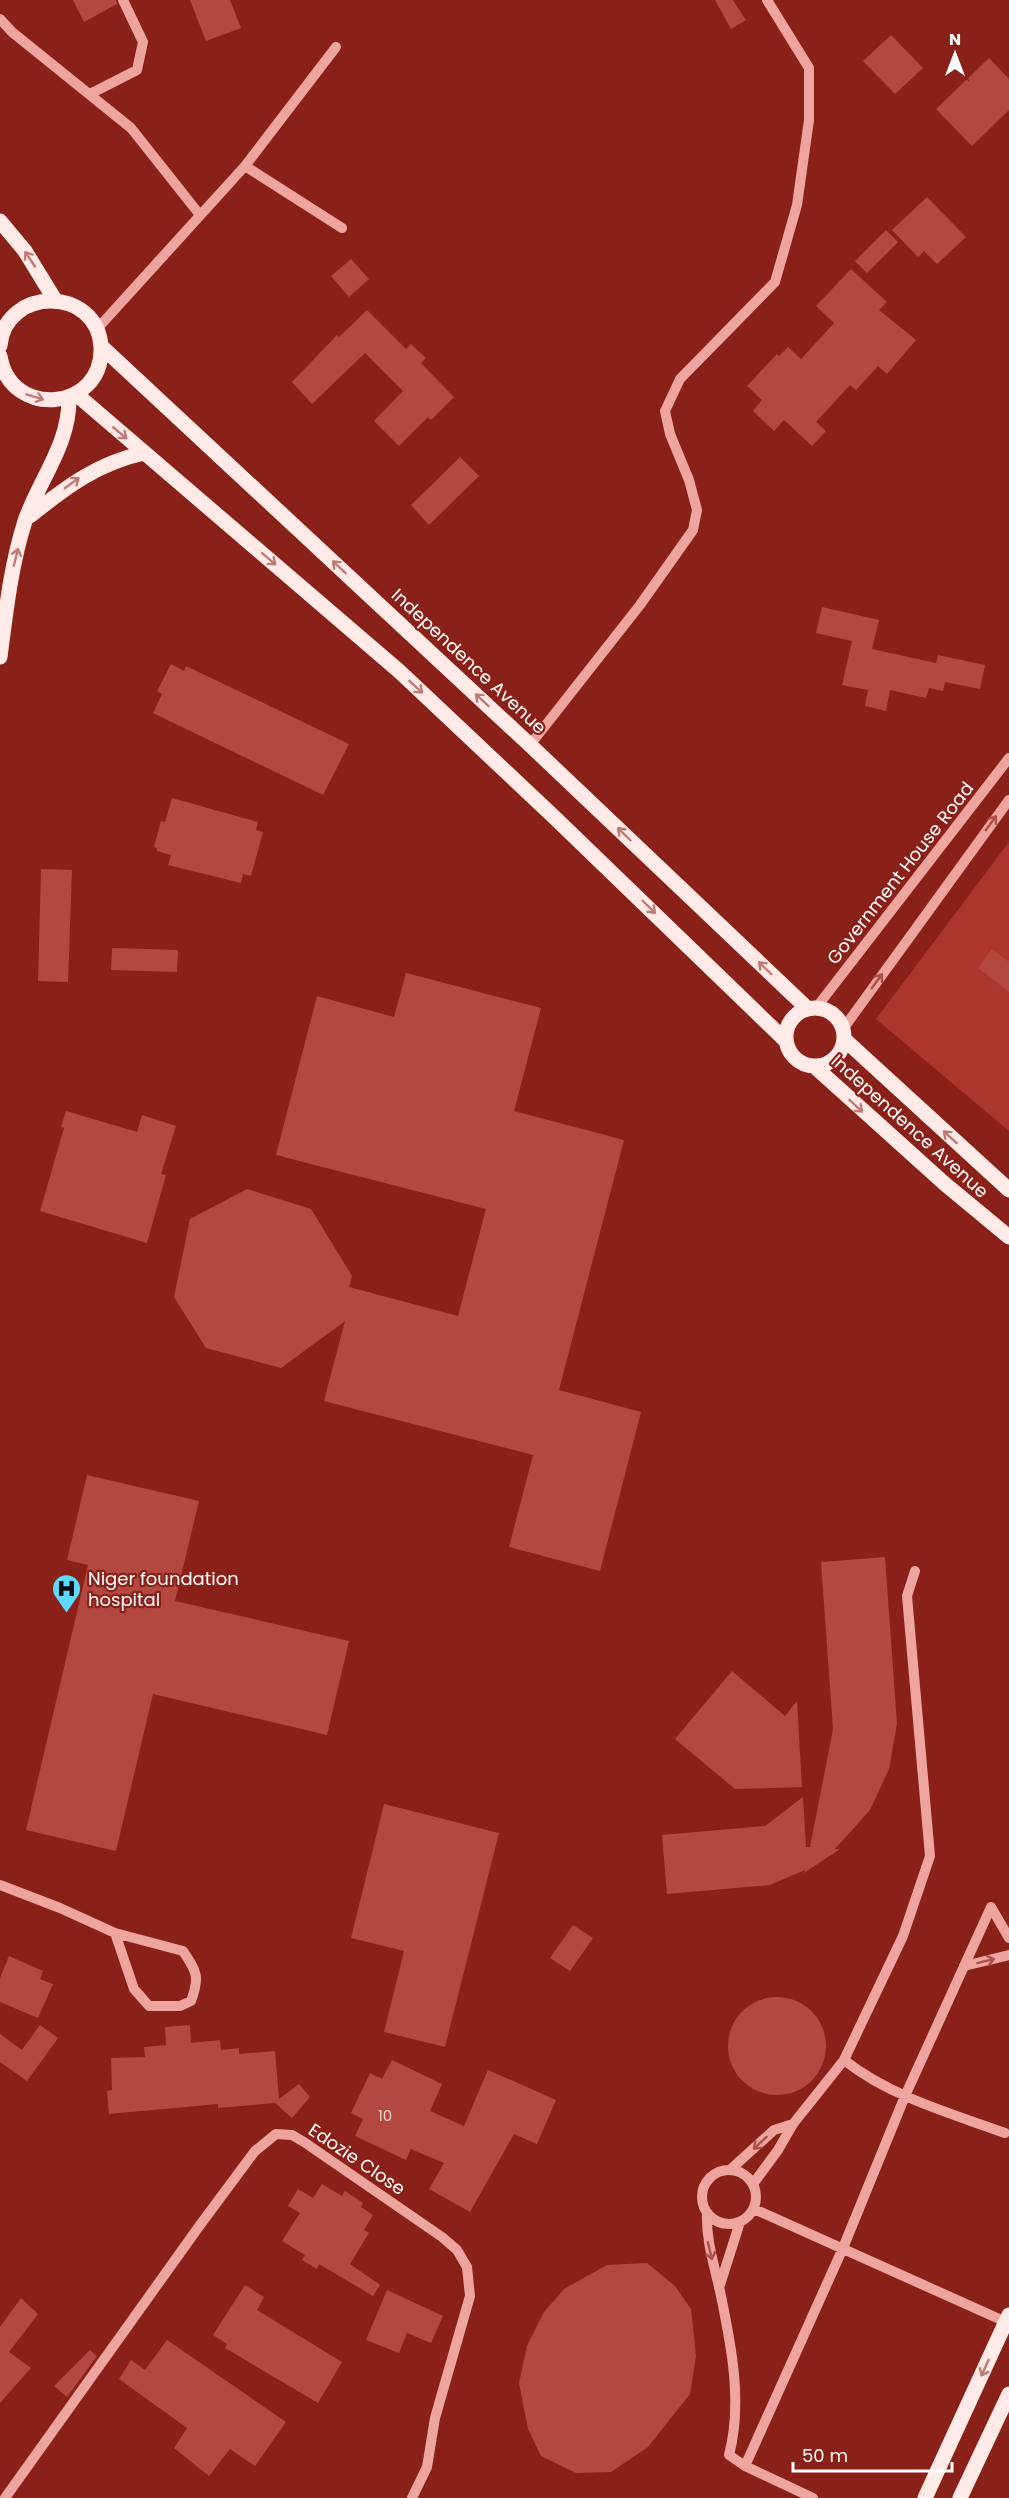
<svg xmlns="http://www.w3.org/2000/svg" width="1009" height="2498" font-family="Poppins,sans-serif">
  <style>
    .green { fill: #aa362d }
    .building { fill: #b24840 }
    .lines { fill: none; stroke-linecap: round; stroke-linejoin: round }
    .minor { stroke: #eea5a0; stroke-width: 10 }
    .major { stroke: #ffeae7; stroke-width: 15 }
    .oneway { stroke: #bf7b75 }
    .oneway2 { stroke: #ad4f48 }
    .labels { text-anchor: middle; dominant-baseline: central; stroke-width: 4.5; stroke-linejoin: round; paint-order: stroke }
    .number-label { font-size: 15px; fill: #ecd1cf }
    .street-label { font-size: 18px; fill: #fff; stroke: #8a2118 }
    .poi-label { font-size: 18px; fill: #fff; stroke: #8a2118; text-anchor: start }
  </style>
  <rect width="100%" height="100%" fill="#8a2118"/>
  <path class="green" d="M1009 842V1131L876 1019Z"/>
  <path class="building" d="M73 0H116L117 4 84 22Z
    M190 0H230L241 28 206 41Z
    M715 0H733L746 20 731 29Z
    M891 35 923 68 895 94 863 61Z
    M989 58 1009 79V110L972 146 936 109Z
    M927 197 966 237 937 264 924 251 918 257 892 230Z
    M886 230 898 242 867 273 855 261Z
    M351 259 369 279 349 297 331 276Z
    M851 269 887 302 879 310 916 340 887 374 878 366 856 390 850 385 816 422 826 431 812 446 784 420 774 431 753 411 762 400 747 386 777 354 779 356 788 347 801 359 834 323 816 306Z
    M367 310 406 349 411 344 426 358 421 363 454 397 431 420 428 417 399 446 374 421 403 391 365 353 312 404 292 382 337 335 339 337Z
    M460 457 479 476 429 525 411 505Z
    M822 607 879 620 872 649 936 663 938 655 985 665 980 689 945 682 943 691 929 688 926 698 890 690 886 711 865 706 868 690 842 685 852 641 816 633Z
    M171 664 184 671 186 666 349 744 323 795 153 713 162 694 157 691Z
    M172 798 258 822 256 830 263 832 251 876 243 874 241 883 168 865 171 855 157 851V848L154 847 161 821 165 822Z
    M41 869 72 870 68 982 38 981Z
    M112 948 178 950 177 972 111 970Z
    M992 949 1009 962V992L978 968Z
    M406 973 541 1008 514 1111 624 1140 559 1390 641 1412 600 1571 509 1547 533 1455 324 1401 345 1321 281 1368 206 1348 174 1297 190 1219 247 1189 311 1209 352 1276 349 1287 458 1316 486 1209 276 1155 317 996 394 1017Z
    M66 1111 137 1132 142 1115 176 1126 161 1174 166 1175 147 1243 40 1211 64 1128 61 1127Z
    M87 1475 199 1501 175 1601 349 1641 327 1735 153 1694 116 1851 26 1830 88 1565 67 1560Z
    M885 1557 897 1724 889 1769 870 1810 835 1849H840L804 1873 805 1870 770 1885 667 1894 662 1835 765 1826 803 1797 806 1847H810L833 1729 821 1562Z
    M732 1671 785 1716 797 1701 802 1787 735 1789 675 1739Z
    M384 1804 499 1833 445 2047 384 2032 404 1951 351 1938Z
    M573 1925 593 1938 570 1971 550 1958Z
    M9 1956 43 1971 40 1979 53 1984 38 2018 0 2002V1978Z
    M728 2046a49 49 0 1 1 98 0a49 49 0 1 1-98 0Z
    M40 2025 58 2038 27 2081 0 2062V2034L22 2050Z
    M190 2025 191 2043 220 2040 221 2050 239 2048V2054L275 2051 279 2099 299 2084 310 2097 292 2118 275 2103 218 2108V2104L109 2114 107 2091 112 2090 111 2058 145 2057 144 2047 166 2045 165 2027Z
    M392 2060 442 2084 430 2111 464 2126 488 2070 556 2100 537 2144 514 2134 470 2212 429 2189 444 2163 411 2149 406 2160 355 2136 363 2119 351 2113 370 2073 382 2079Z
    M322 2184 342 2196 345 2191 363 2203 361 2207 373 2215 364 2230 369 2233 350 2264 380 2285 373 2296 319 2264 317 2269 302 2260 305 2255 282 2241 300 2213 288 2206 298 2189 313 2198Z
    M647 2263 675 2286 691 2309 696 2356 690 2394 648 2447 611 2472 576 2473 541 2456 528 2429 519 2383 527 2346 544 2312 564 2289 607 2265Z
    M245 2285 264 2297 257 2310 342 2362 318 2403 225 2348 227 2344 213 2335Z
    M387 2290 443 2316 431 2343 407 2333 399 2353 366 2340Z
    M21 2298 38 2314 9 2352 31 2368 0 2403V2327Z
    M167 2340 286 2422 255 2466 230 2449 209 2476 174 2448 187 2428 119 2379 131 2360 145 2370Z
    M90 2350 97 2356 67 2397 54 2386Z"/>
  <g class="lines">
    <path class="minor" d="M0 19 12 32 131 128 200 215
      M90 94 137 70 143 42 123 0
      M245 166 342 228
      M97 329 245 166 336 47
      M530 745 640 605 693 530 697 510 689 480 670 434 665 411 680 379 775 282 797 205 809 120V68L767 0
      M816 1008 1009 758
      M843 1029 1009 800
      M0 1885 60 1908 115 1933 183 1951C197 1972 200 1977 191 2001L180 2006H149L134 1989 115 1933
      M991 1907 1009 1938
      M964 1966 1009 1955
      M844 2060C891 2097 950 2113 1005 2133
      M731 2169 774 2130 793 2124
      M702 2197a27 27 0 1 1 54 0a27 27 0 1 1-54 0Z
      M753 2184 778 2150 793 2124 844 2060 903 1936 930 1856 907 1596 915 1571
      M754 2209 1006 2322
      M707 2213C706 2241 714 2264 720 2291 731 2344 743 2402 729 2455L745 2466
      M719 2288 740 2222
      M5 2498 200 2225 255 2151 276 2134 292 2135 304 2142 442 2237 457 2250 467 2267 470 2296 435 2418 427 2467 412 2498
      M813 2498 745 2466 843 2248 905 2096 991 1907"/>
    <path class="major" d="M0 221 25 251 55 300
      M0 346C5 286 98 286 101 347 104 411 10 420 0 356
      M101 346 530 745 808 1009
      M76 394 399 671 553 816 786 1041
      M30 516C66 487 98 463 144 453
      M0 657C6 611 11 565 25 521 40 478 70 444 69 397
      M786 1037a29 29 0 1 1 58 0a29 29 0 1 1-58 0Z
      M844 1039 1009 1190
      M814 1066 945 1184 1009 1237
      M925 2498 1009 2315
      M960 2498 1009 2394"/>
  </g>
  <defs><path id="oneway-shaft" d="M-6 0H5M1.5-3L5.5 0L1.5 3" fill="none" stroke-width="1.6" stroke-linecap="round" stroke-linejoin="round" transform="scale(1.5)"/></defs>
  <g class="oneway">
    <use href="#oneway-shaft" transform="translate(30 259) rotate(-124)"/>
    <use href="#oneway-shaft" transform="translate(35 397) rotate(17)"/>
    <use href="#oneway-shaft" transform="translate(120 433) rotate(40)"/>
    <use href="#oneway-shaft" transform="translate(72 483) rotate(-36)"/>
    <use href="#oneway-shaft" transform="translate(16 557) rotate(-76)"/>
    <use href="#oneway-shaft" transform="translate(269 559) rotate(41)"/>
    <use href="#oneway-shaft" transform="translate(339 567) rotate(-137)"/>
    <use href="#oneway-shaft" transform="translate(416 687) rotate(43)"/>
    <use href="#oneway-shaft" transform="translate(482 700) rotate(-137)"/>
    <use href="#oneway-shaft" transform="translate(624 834) rotate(-136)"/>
    <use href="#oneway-shaft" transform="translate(649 907) rotate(44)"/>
    <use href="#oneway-shaft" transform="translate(765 968) rotate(-136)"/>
    <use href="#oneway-shaft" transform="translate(856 1106) rotate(43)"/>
    <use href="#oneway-shaft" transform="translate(950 1137) rotate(-138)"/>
    <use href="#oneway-shaft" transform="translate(985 2368) rotate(114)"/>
  </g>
  <g class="oneway2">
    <use href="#oneway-shaft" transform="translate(991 823) rotate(-54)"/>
    <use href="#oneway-shaft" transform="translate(877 981) rotate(-54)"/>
    <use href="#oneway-shaft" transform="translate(986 1961) rotate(-14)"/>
    <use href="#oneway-shaft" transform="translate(760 2143) rotate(137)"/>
    <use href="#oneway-shaft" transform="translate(710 2251) rotate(76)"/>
  </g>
  <defs>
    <symbol id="hospital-pin" viewBox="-11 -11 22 30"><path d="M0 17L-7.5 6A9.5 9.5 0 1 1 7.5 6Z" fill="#5ddbff" stroke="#8a2118"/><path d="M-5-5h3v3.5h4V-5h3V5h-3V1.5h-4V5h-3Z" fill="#111"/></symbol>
  </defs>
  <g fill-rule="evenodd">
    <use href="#hospital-pin" x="50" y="1572" width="33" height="45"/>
  </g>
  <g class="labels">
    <g class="number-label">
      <text x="385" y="2115">10</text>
    </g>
    <g class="street-label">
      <text transform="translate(469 661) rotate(43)">Independence Avenue</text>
      <text transform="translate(900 873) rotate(-52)">Government House Road</text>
      <text transform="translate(910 1126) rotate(42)">Independence Avenue</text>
      <text transform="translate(357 2159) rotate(34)">Edozie Close</text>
    </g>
    <g class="poi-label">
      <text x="88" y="1578">Niger foundation<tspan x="88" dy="21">hospital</tspan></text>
    </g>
  </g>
  <g transform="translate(955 54)" stroke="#8a2118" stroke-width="4.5" paint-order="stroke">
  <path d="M0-4.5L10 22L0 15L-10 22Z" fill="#ffffff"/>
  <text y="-9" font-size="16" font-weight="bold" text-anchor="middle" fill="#ffffff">N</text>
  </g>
  <path d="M793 2462v9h159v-9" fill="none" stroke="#ffffff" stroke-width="3"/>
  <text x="802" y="2462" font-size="18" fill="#ffffff" stroke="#8a2118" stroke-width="4.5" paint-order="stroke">50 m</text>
</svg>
